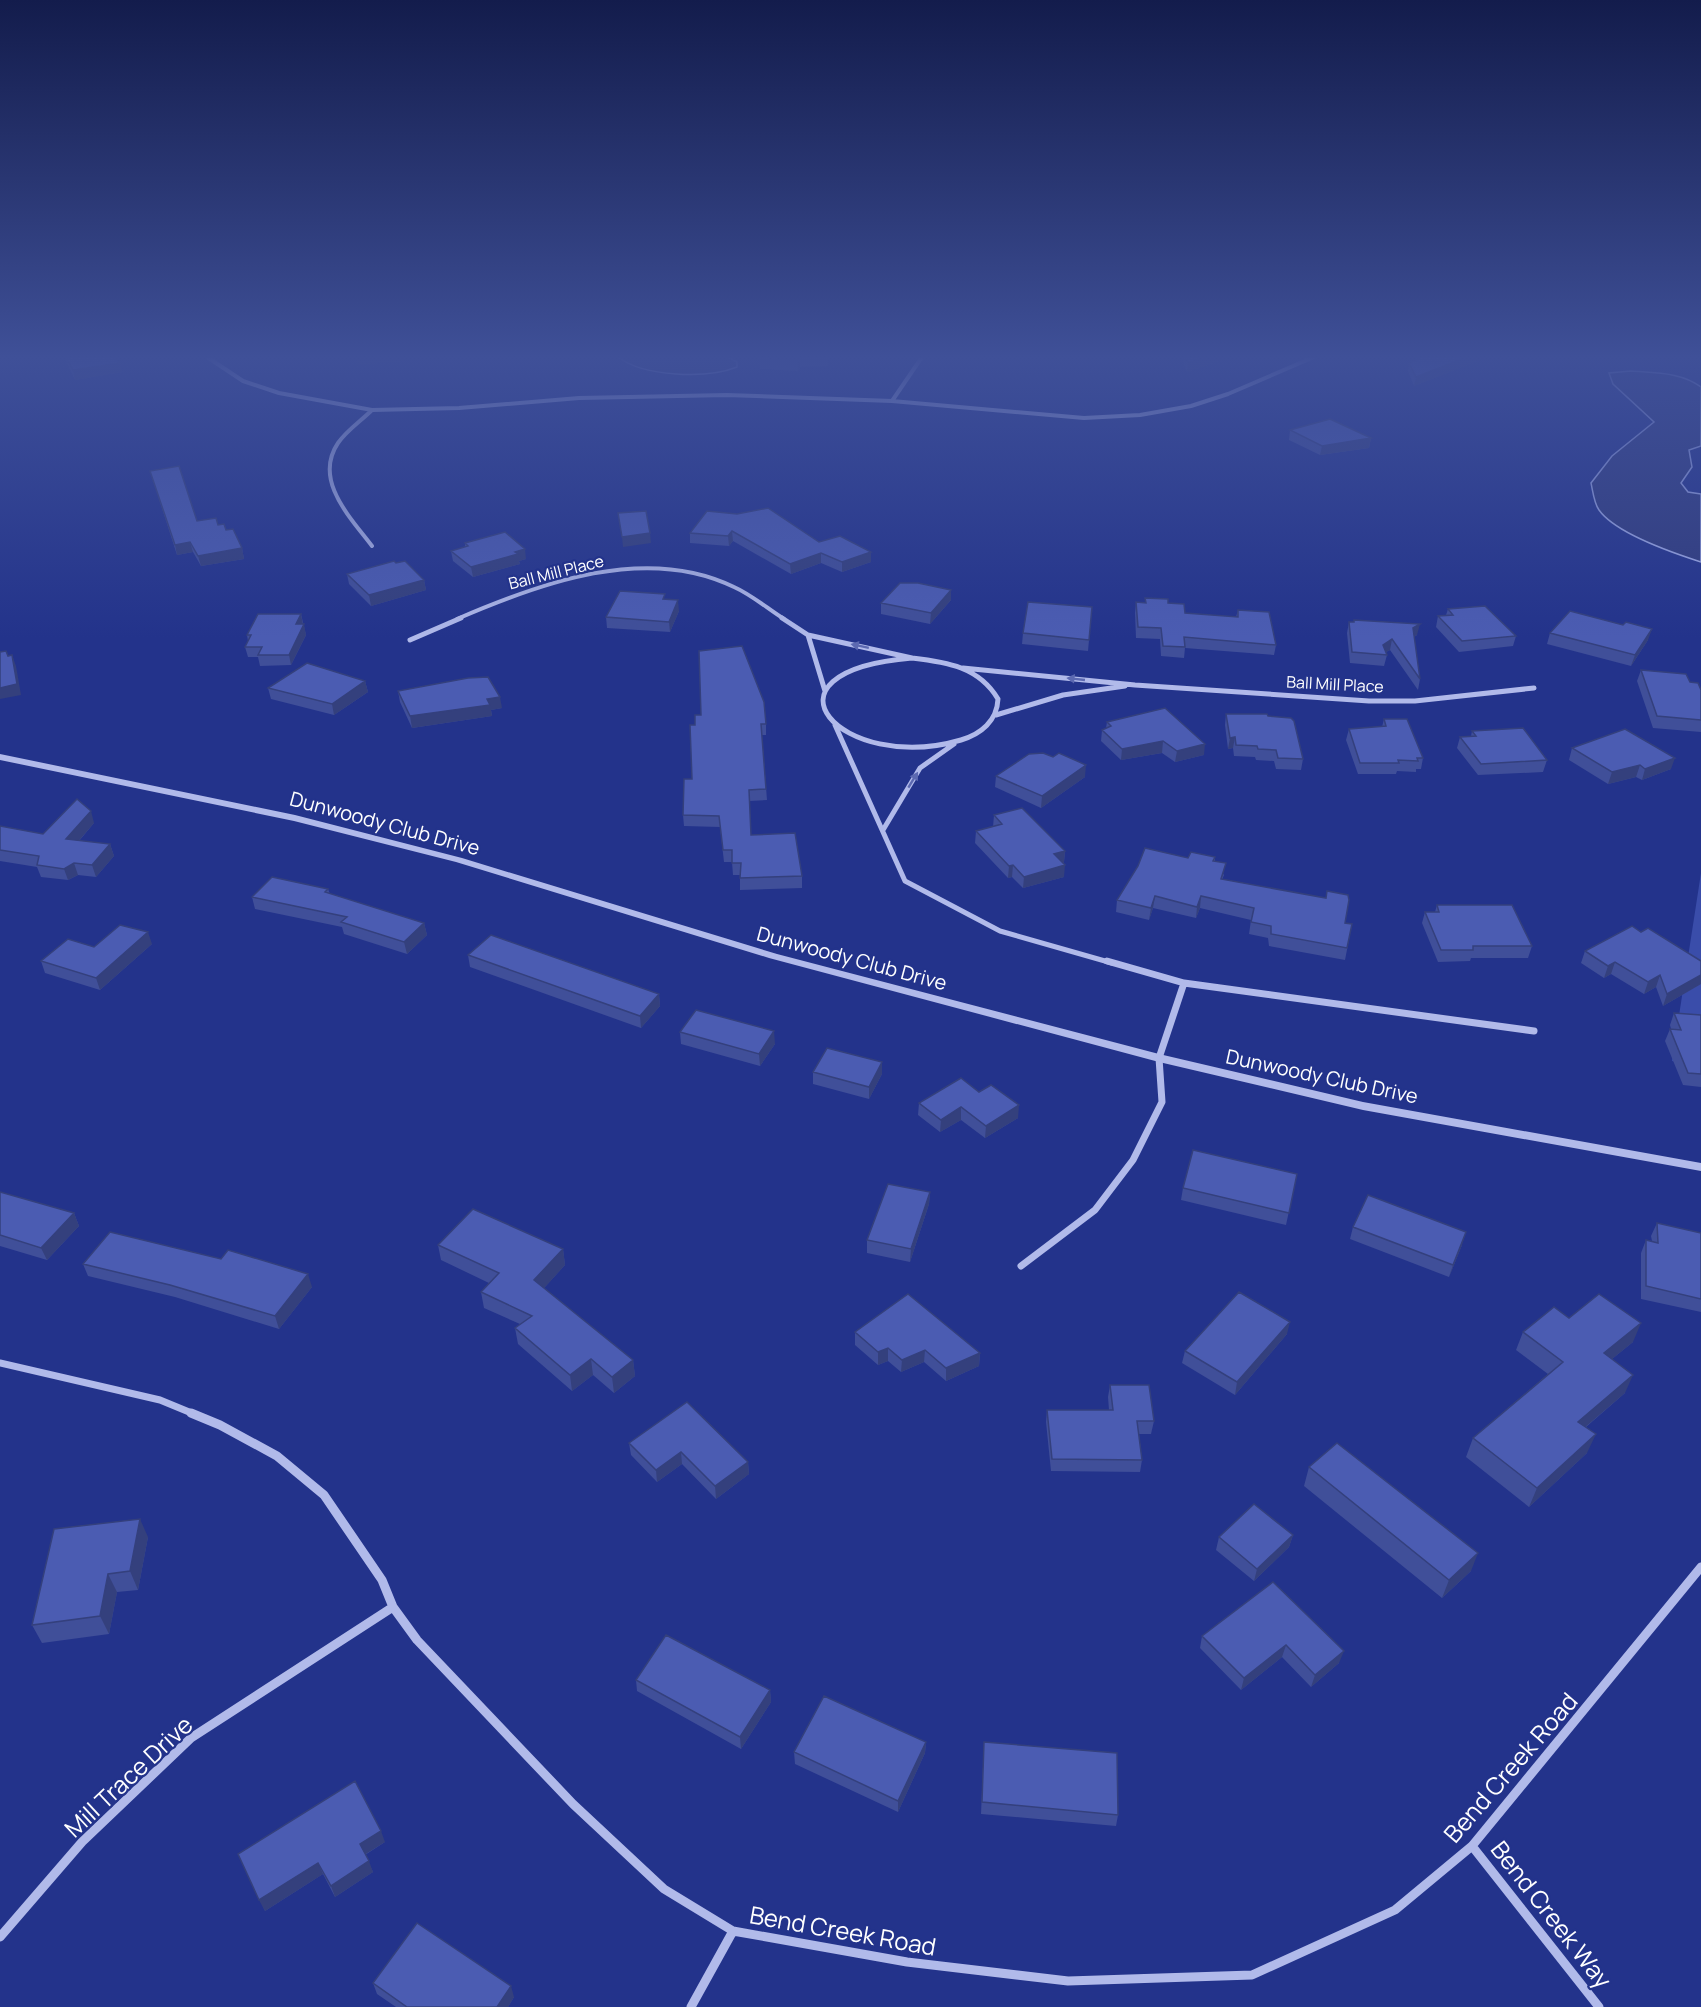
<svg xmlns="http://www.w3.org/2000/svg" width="1701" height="2007" font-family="Manrope,sans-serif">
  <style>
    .green { fill: #3a4daa }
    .water { fill: #303b7d; stroke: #a5b1eb; stroke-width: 1.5 }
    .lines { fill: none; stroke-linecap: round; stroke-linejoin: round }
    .minor-far3 { stroke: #b1baea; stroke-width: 4 }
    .minor-far2 { stroke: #b1baea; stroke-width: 5 }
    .minor-far1 { stroke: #b1baea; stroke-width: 7 }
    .minor { stroke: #b1baea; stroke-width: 9 }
    .tertiary { fill: #b1baea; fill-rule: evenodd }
    .wall { fill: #404f99 }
    .shaded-wall { fill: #34407d }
    .building { fill: #4b5cb2; stroke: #34407d; stroke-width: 1.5 }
    .oneway { fill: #5c69b1 }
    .labels { text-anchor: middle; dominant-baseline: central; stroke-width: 4.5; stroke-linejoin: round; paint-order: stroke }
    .far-street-label { font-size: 16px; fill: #fff; stroke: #23338b }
    .street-label { font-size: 20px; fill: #fff; stroke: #23338b }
    .near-street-label { font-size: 24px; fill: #fff; stroke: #23338b }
  </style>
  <rect width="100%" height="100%" fill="#23338b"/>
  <path class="green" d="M1701 873V1067L1672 1061Z"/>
  <path class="water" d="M618 357H728L737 362V367C707 379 644 377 618 357Z
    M1631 371C1655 373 1681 372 1701 387V446L1689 450 1692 467 1681 483 1688 492 1701 494V562C1673 553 1616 534 1599 510 1594 503 1593 492 1591 483L1612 456 1654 422 1613 384 1609 373Z"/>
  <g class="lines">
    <path class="minor-far3" d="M207 357 243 381 279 393 372 410 459 408 579 398 727 395 892 401 1084 418 1140 415 1191 406 1228 394 1314 357
      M892 401 922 357
      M372 410C361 421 347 430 338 443 313 480 350 517 372 546
      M457 619C540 583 646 544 734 587 752 595 768 609 784 619"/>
    <path class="minor-far2" d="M782 618 808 635 912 658
      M808 635 825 691
      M410 640 461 618
      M912 658C947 662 979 667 998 699 997 721 981 734 961 740 842 775 746 672 912 658Z
      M963 668 1135 685 1369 701H1415L1534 688
      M996 715 1063 695 1125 686
      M835 725 905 881 1000 931 1112 963
      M883 830 920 768 954 744"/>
    <path class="minor-far1" d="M1184 983 1534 1031
      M1021 1266 1095 1210 1133 1160 1162 1102 1159 1058 1184 983 1107 961
      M0 1363 160 1400 194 1414"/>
    <path class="minor" d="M191 1413 220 1425 277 1456 324 1495 382 1580 393 1607 417 1640 573 1804 664 1889 733 1931 907 1962 1068 1981 1252 1975 1395 1910 1472 1846 1701 1567
      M1472 1846 1599 2007
      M0 1937 82 1842 191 1738 393 1607
      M691 2007 733 1931"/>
    <path class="tertiary" d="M0 754 295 815 462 858 777 954 1159 1054 1363 1102 1701 1163V1171L1363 1110 1159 1062 769 958 456 862 294 821 0 760Z"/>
  </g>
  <path class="wall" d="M64 357H116L122 372 75 380Z
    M760 357H828V366L800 367 798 371 760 369Z
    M1182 357H1231L1187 372 1182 359Z
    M1488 357 1414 386 1408 371 1409 363Z
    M1290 430 1371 438 1369 448 1320 455 1289 440Z
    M150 471 197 521 218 525 226 530 242 548 244 559 201 566 193 552 177 555Z
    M707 511 819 542 871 552V562L842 572 821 563 791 574 733 541 729 546 690 543V533Z
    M465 543 526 559 519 561 520 564 473 577 453 561 451 551 465 547Z
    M396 563 424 580 426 590 371 606 349 584 347 574Z
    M951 590V600L930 624 881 614V603Z
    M1145 598 1168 603 1185 613 1236 617 1238 610 1276 645 1274 655 1185 648 1184 658 1161 656 1160 639 1136 638 1135 613 1136 602 1145 603Z
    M666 599 679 611 670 632 607 628 606 617Z
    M1092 607 1088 651 1022 644 1023 633Z
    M1448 609 1516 636 1513 646 1459 652 1436 627 1438 616 1446 615Z
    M301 614 306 635 291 665 260 666 258 657H248L245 647 248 641 247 635Z
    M1354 620 1417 635 1414 637 1420 679 1418 690 1390 650 1386 652 1387 655 1384 666 1350 663 1347 633 1349 622H1354Z
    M1623 625 1648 640 1631 666 1547 644 1550 633Z
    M1641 670 1690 682 1701 690V732L1653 728 1637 681Z
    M365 681 368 692 334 715 271 699 268 688Z
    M398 691 502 708 491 710 492 716 412 728 400 702Z
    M1226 714 1303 759 1301 770 1276 769 1274 761 1256 760 1255 757 1234 756 1233 748 1228 749 1225 725Z
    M1384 719 1423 758 1421 769H1416V772L1397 771 1396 774H1358L1346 740 1349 729 1382 727Z
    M1107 722 1204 755 1175 762 1162 753 1121 760 1101 741 1102 730 1106 728Z
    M766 724V735H762L767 800 749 801 751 835 802 876V888L740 890V875H733L732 862H724L720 827 684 826 683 815 692 779 690 725Z
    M1472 731 1547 760 1543 772 1478 775 1457 748 1460 737 1471 736Z
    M1572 748 1671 769 1642 780 1636 777 1608 784 1569 760Z
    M996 776 1085 777 1041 808 995 787Z
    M994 815 1065 851 1064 862 1063 863 1064 877 1023 888 1012 877 1008 878 975 843 976 831 993 827Z
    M94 823 79 841 110 844 114 856 96 877 78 875 68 880 41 877 37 867 0 861V826L43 834Z
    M1215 857V861L1224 875 1222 880 1345 923 1352 924 1345 960 1269 946 1268 938 1249 934 1251 920 1200 908 1196 918 1153 908 1149 920 1116 912 1117 900 1188 858Z
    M328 889 330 894 424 923 427 935 407 954 344 934 342 927 255 909 252 897Z
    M1437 905 1532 946 1528 958H1471L1470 961 1438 962 1422 923 1425 912H1435Z
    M1641 932 1701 961V984L1663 1006 1656 987 1644 994 1611 974 1604 978 1581 963 1585 951Z
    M152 944 100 990 45 973 41 961 94 947Z
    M468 955 659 994 660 1006 641 1028 470 967Z
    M1674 1013 1701 1015V1087L1683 1085 1665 1041 1670 1029H1671L1670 1025Z
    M680 1032 775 1044 760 1066 681 1044Z
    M882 1062V1074L869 1099 813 1084V1072Z
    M979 1092 1018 1118 985 1138 961 1120 940 1132 918 1115 919 1103Z
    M1297 1174 1286 1225 1181 1200 1183 1188Z
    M0 1192 74 1213 79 1226 47 1260 0 1246Z
    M930 1192 929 1204 910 1262 867 1253V1240Z
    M1657 1223 1701 1233V1312L1641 1299V1253L1646 1240 1652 1241 1651 1236Z
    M1353 1227 1462 1245 1449 1277 1350 1239Z
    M438 1245 563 1249 565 1265 544 1288 633 1360 635 1376 614 1393 593 1375 572 1391 518 1344 515 1328 520 1324 484 1308 481 1292 489 1283 441 1260Z
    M83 1264 312 1287 279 1329 175 1297 88 1276Z
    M1569 1318 1633 1342 1612 1359 1625 1393 1586 1427 1587 1453 1529 1507 1466 1457 1473 1438 1548 1374 1516 1350 1523 1332Z
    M855 1332 980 1353 979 1366 946 1381 924 1362 901 1372 888 1361 878 1365 855 1345Z
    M1287 1334 1235 1395 1182 1363 1185 1351Z
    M1110 1385 1154 1421 1151 1434H1139L1142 1460 1140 1472 1051 1471 1046 1422 1047 1410H1109L1108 1397Z
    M629 1443 748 1462 749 1474 716 1499 682 1464 657 1482 631 1455Z
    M1309 1467 1471 1571 1442 1598 1304 1486Z
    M1293 1535 1289 1547 1254 1581 1216 1550 1219 1537Z
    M148 1537 138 1590 117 1592 109 1634 42 1643 32 1625Z
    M1273 1582 1339 1663 1311 1687 1282 1657 1241 1690 1200 1648 1202 1636Z
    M636 1680 770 1690 771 1702 741 1749 637 1691Z
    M926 1742 925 1753 898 1812 795 1764 794 1752Z
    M984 1742 1118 1815 1116 1826 981 1814Z
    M385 1842 365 1855 373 1872 335 1897 323 1874 265 1911 238 1854Z
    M373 1983 514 1997 508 2007H396L377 1994Z"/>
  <path class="shaded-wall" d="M356 357H403V361L358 365Z
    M799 357H800V367L798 371Z
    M1205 357H1231L1187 372 1188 363Z
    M1467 357H1488L1414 386 1416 377Z
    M120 363 122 372 75 380 73 370Z
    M1371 438 1369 448 1320 455 1322 446Z
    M732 531 733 541 729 546 728 536Z
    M650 533 651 543 623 547 622 537Z
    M190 542 193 552 177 555 175 545Z
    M242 548 244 559 201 566 198 556Z
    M525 549 526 559 519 561 520 564 473 577 471 567Z
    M871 552V562L842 572V562Z
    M821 553V563L791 574 790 564Z
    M424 580 426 590 371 606 369 595Z
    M951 590V600L930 624 931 613Z
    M678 600 679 611 670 632 669 622Z
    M301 614 303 625 296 624Z
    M304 624 306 635 291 665 289 655Z
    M1420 624 1417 635 1410 639 1413 628Z
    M1652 629 1648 640 1631 666 1635 655Z
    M1392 639 1390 650 1380 655 1383 645Z
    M12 655 16 666 21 695 0 699V688Z
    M365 681 368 692 334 715 332 704Z
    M500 697 502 708 491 710 492 716 412 728 410 716Z
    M1235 737 1233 748 1228 749 1230 738Z
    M1163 741 1162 753 1121 760 1122 749Z
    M1205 744 1204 755 1175 762 1177 751Z
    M1675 758 1671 769 1642 780 1645 769Z
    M1086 765 1085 777 1041 808 1042 796Z
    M1640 765 1636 777 1608 784 1612 772Z
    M91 811 94 823 70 851 66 839Z
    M110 844 114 856 96 877 92 865Z
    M1065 851 1064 862 1053 866 1054 854Z
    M74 863 78 875 68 880 64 869Z
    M1013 865 1012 877 1008 878 1009 866Z
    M1065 865 1064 877 1023 888 1024 877Z
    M1155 896 1153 908 1149 920 1151 908Z
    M1201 896 1200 908 1196 918 1197 907Z
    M424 923 427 935 407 954 404 942Z
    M148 932 152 944 100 990 96 978Z
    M1615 962 1611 974 1604 978 1608 966Z
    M1660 975 1656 987 1644 994 1648 982Z
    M1701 975V984L1663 1006 1667 994Z
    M659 994 660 1006 641 1028 640 1016Z
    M774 1031 775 1044 760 1066 759 1054Z
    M882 1062V1074L869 1099V1087Z
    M1019 1105 1018 1118 985 1138 986 1126Z
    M961 1107V1120L940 1132 941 1120Z
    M930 1192 929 1204 910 1262 911 1249Z
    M74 1213 79 1226 47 1260 41 1248Z
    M1466 1232 1462 1245 1449 1277 1453 1265Z
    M563 1249 565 1265 537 1296 534 1280Z
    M308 1274 312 1287 279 1329 275 1316Z
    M1290 1322 1287 1334 1235 1395 1237 1382Z
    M1641 1323 1633 1342 1596 1372 1604 1353Z
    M888 1348V1361L878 1365V1352Z
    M925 1350 924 1362 901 1372 902 1360Z
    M980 1353 979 1366 946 1381V1368Z
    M591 1359 593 1375 572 1391 570 1375Z
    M633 1360 635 1376 614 1393 612 1377Z
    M1633 1375 1625 1393 1570 1440 1578 1422Z
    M1596 1434 1587 1453 1529 1507 1537 1488Z
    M681 1452 682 1464 657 1482 656 1470Z
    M748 1462 749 1474 716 1499 715 1486Z
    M140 1519 148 1537 138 1590 130 1571Z
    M1293 1535 1289 1547 1254 1581 1257 1569Z
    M1478 1553 1471 1571 1442 1598 1449 1580Z
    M108 1574 117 1592 109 1634 100 1616Z
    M1286 1645 1282 1657 1241 1690 1244 1678Z
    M1344 1651 1339 1663 1311 1687 1315 1675Z
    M770 1690 771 1702 741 1749 740 1737Z
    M926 1742 925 1753 898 1812V1801Z
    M381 1831 385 1842 364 1855 360 1844Z
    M369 1861 373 1872 335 1897 331 1886Z
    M318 1863 323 1874 265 1911 259 1900Z
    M511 1986 514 1997 508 2007H497Z"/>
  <path class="building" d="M66 357H116L120 363 73 370Z
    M763 357H799L798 359Z
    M1186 357H1205L1188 363Z
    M1420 357H1467L1416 377 1409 363Z
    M1330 419 1371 438 1322 446 1290 430Z
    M179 466 197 521 216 518 218 525 224 524 226 530 233 529 242 548 198 556 190 542 175 545 150 471Z
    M768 508 819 542 840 536 871 552 842 562 821 553 790 564 732 531 728 536 690 533 707 511 737 514Z
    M646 511 650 533 622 537 618 513Z
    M505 532 525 549 515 552 518 554 471 567 451 551 468 546 465 543Z
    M394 561 396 563 405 561 424 580 369 595 347 574Z
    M900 583H918L951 590 931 613 881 603Z
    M620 591 665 594 663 599 678 600 669 622 606 617Z
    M1145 598 1168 599V603L1184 604 1185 613 1238 617V610L1269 612 1276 645 1184 637 1185 647 1163 646 1161 628 1138 627 1136 602 1146 603Z
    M1028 602 1092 607 1089 640 1023 633Z
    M1485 606 1516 636 1462 641 1438 616 1453 615 1448 609Z
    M1570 611 1623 625 1626 622 1652 629 1635 655 1550 633Z
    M258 614H301L296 624H304L289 655H258L262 647H245L251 635H247Z
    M1354 620 1420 624 1413 628 1420 679 1392 639 1383 645 1387 655 1352 652 1349 622H1354Z
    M742 646 764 702 766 724H761L766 789 749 790 751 835 795 833 802 876 740 878 741 863H732V850H723L719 816 683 815 684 779H692L690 725H695V715H701L699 651Z
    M6 651 8 656 12 655 17 684 0 688V652Z
    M307 663 365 681 332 704 268 688Z
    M1641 670 1686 674 1690 682 1698 683 1701 690V720L1657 716Z
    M488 677 500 697 487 699 490 705 410 716 398 691 468 678Z
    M1165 708 1205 744 1177 751 1163 741 1122 749 1102 730 1111 726 1107 722Z
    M1226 714H1267L1268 716 1291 718 1294 721 1303 759 1278 758 1276 750 1258 749 1257 746 1236 745 1235 737 1230 738Z
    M1384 719H1407L1423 758H1417L1418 761 1398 760 1399 763H1360L1349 729 1386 726Z
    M1523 728 1547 760 1481 764 1460 737 1476 736 1472 731Z
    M1625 729 1675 758 1645 769 1640 765 1612 772 1572 748Z
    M1043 753 1053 757 1059 753 1086 765 1042 796 996 776 1029 754Z
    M77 799 91 811 66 839 110 844 92 865 74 863 64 869 37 865 39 856 0 850V826L43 834Z
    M1022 808 1065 851 1054 854 1065 865 1024 877 1013 865 1009 866 976 831 1002 824 994 815Z
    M1145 848 1188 858 1191 852 1215 857 1213 861 1226 863 1221 879 1326 898 1327 891 1348 895 1349 900 1345 923 1352 924 1347 948 1271 934V926L1251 922 1254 908 1201 896 1197 907 1155 896 1151 908 1117 900 1138 866Z
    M272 877 328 889 325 892 424 923 404 942 341 922 347 917 252 897Z
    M1437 905H1512L1532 946H1473V950H1441L1425 912H1439Z
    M120 925 148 932 96 978 41 961 68 939 94 947Z
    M1632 926 1641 932 1648 928 1701 961V975L1667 994 1660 975 1648 982 1615 962 1608 966 1585 951Z
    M491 935 659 994 640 1016 468 955Z
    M696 1010 774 1031 759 1054 680 1032Z
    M1674 1013 1701 1015V1074L1688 1073 1670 1029 1681 1030Z
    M827 1048 882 1062 869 1087 813 1072Z
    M961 1078 979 1092 991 1085 1019 1105 986 1126 961 1107 941 1120 919 1103Z
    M1193 1150 1297 1174 1289 1213 1183 1188Z
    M888 1184 930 1192 911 1249 867 1240Z
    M0 1192 74 1213 41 1248 0 1235Z
    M1368 1195 1466 1232 1453 1265 1353 1227Z
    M473 1209 563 1249 534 1280 633 1360 612 1377 591 1359 570 1375 515 1328 532 1316 481 1292 499 1273 438 1245Z
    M1657 1223 1701 1233V1299L1646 1286V1240L1658 1243Z
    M110 1232 221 1259 228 1250 308 1274 275 1316 170 1285 83 1264Z
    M1239 1292 1290 1322 1237 1382 1185 1351Z
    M908 1294 980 1353 946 1368 925 1350 902 1360 888 1348 878 1352 855 1332Z
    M1599 1294 1641 1323 1604 1353 1633 1375 1578 1422 1596 1434 1537 1488 1473 1438 1563 1362 1523 1332 1554 1307 1569 1318Z
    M1110 1385H1149L1154 1421H1137L1142 1460 1052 1459 1047 1410H1113Z
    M687 1402 748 1462 715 1486 681 1452 656 1470 629 1443Z
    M1337 1443 1478 1553 1449 1580 1309 1467Z
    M1254 1504 1293 1535 1257 1569 1219 1537Z
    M140 1519 130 1571 108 1574 100 1616 32 1625 54 1529Z
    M1273 1582 1344 1651 1315 1675 1286 1645 1244 1678 1202 1636Z
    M666 1635 770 1690 740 1737 636 1680Z
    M824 1696 926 1742 898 1801 794 1752Z
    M984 1742 1117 1753 1118 1815 982 1802Z
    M355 1781 381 1831 360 1844 369 1861 331 1886 318 1863 259 1900 238 1854Z
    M417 1923 511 1986 497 2007H407L373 1983Z"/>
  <defs><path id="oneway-solid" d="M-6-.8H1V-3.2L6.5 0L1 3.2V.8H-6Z" transform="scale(1.5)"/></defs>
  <g class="oneway">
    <use href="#oneway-solid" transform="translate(860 646) rotate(-168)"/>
    <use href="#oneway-solid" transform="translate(1076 679) rotate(-174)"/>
    <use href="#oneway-solid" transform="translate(913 780) rotate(-59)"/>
  </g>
  <linearGradient id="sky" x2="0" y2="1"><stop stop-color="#131c4c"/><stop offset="0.56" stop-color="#3f5098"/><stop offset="1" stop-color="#3f5098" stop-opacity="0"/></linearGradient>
  <rect width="1701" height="638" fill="url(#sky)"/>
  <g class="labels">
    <g class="far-street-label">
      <text transform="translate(556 572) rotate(-14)">Ball Mill Place</text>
      <text transform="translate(1335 684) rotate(3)">Ball Mill Place</text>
    </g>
    <g class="street-label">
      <text transform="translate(385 823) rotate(15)">Dunwoody Club Drive</text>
      <text transform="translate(852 958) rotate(15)">Dunwoody Club Drive</text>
      <text transform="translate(1322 1076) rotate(12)">Dunwoody Club Drive</text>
    </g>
    <g class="near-street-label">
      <text transform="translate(1510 1767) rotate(-49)">Bend Creek Road</text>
      <text transform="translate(128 1776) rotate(-43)">Mill Trace Drive</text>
      <text transform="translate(1552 1914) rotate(52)">Bend Creek Way</text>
      <text transform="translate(843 1930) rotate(10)">Bend Creek Road</text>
    </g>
  </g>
</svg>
